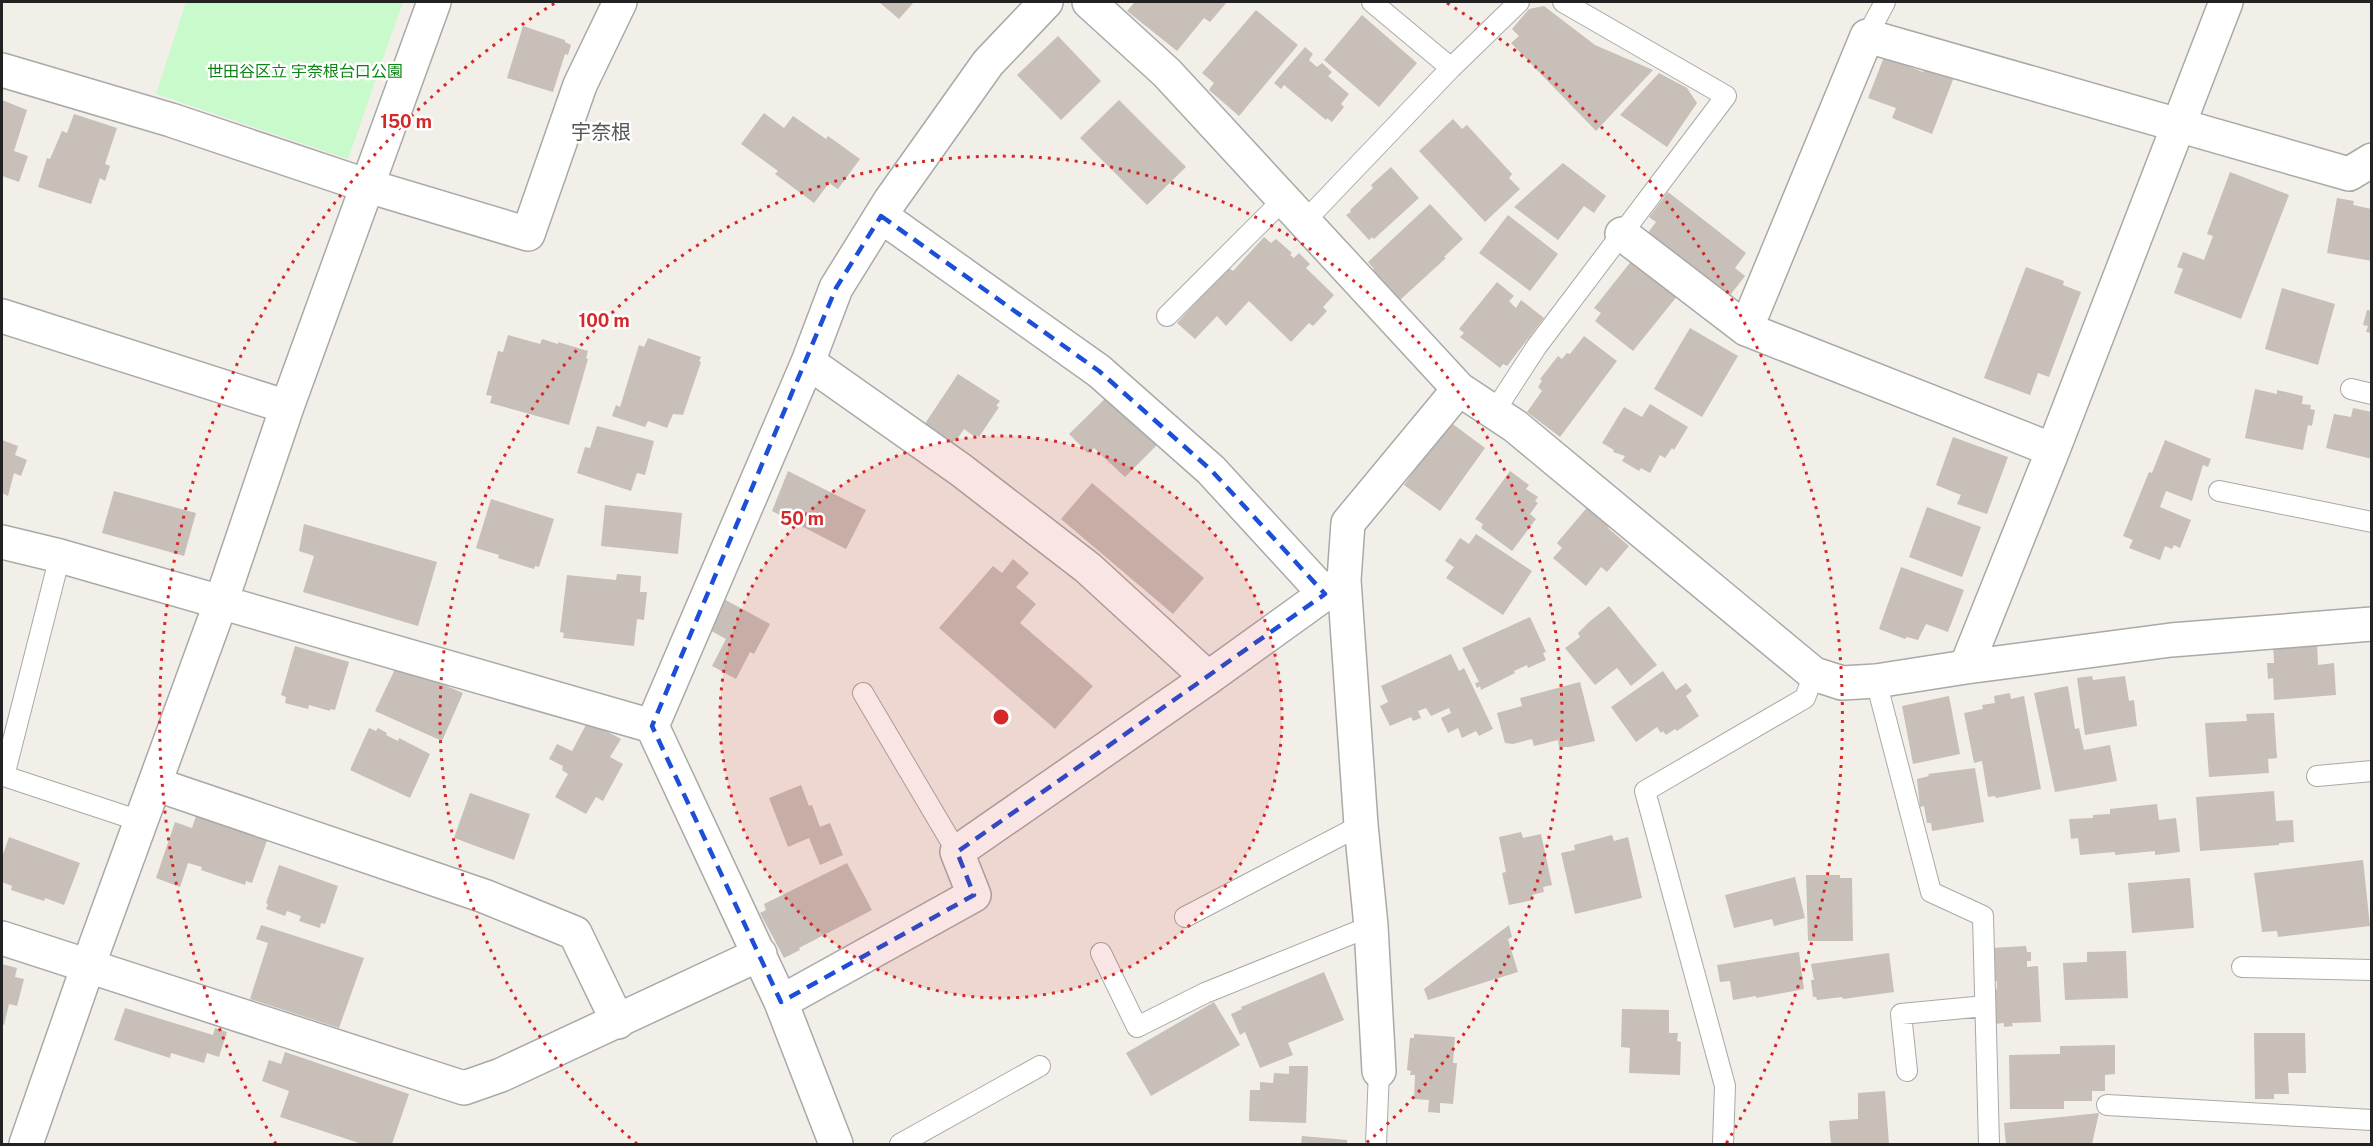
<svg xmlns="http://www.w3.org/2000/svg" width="2373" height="1146" font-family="'Public Sans','Noto Sans JP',sans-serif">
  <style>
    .park { fill: #c8facc }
    .building { fill: #c7bfb8 }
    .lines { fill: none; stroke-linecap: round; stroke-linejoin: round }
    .service-casing { stroke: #a9a9a9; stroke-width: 22 }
    .minor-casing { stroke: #a9a9a9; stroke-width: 36 }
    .service { stroke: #fff; stroke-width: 20 }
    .minor { stroke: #fff; stroke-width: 33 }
    .marked { fill: none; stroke: #1d4ed8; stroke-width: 4.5; stroke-dasharray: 12 8; stroke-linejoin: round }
    .ring { fill: none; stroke: #d62828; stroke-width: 3; stroke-dasharray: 3 6 }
    .labels { text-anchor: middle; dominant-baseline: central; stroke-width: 5; stroke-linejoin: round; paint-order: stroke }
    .park-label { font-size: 16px; fill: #0c8416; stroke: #fff }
    .quarter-label { font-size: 20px; fill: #555; stroke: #fff }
    .centre { fill: #d62828; stroke: #fff; stroke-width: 3 }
    .ring-label { font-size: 18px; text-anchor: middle; font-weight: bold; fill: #d62828; stroke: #fff; stroke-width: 5; stroke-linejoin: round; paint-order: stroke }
  </style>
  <rect width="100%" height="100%" fill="#f2efe9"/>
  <path class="park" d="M186 2H403L348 159 156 94Z"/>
  <path class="building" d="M879 2H914L899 19Z
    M1135 2H1227L1210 22 1204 18 1177 51 1127 11Z
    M1544 6 1595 45 1653 70 1596 131 1511 43 1519 36 1512 29 1529 9Z
    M1256 10 1298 45 1239 116 1209 90 1214 83 1202 73Z
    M1362 15 1417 63 1379 107 1324 60Z
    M523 26 565 40V42L571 45 568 55 565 54 553 92 507 78Z
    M1058 36 1101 81 1061 120 1017 75Z
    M1305 47 1313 54 1309 60 1317 67 1322 63 1332 72 1328 76 1349 94 1341 104 1344 107 1332 122 1327 118 1326 120 1284 85 1281 89 1274 83Z
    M1884 57 1923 72 1925 67 1954 77 1932 134 1892 118 1896 108 1868 98Z
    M1659 73 1687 88 1697 103 1667 147 1620 115Z
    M2 100 27 110 14 151 28 156 19 182 2 176Z
    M1119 100 1186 167 1147 205 1080 138Z
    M764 113 784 128 793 116 826 139 828 136 860 159 838 189 829 183 814 203 775 174 778 171 741 144Z
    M74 114 117 128 105 164 110 166 105 181 100 178 91 204 38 187 47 158 50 159 62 131 67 133Z
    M1453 119 1462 129 1467 125 1512 174 1509 178 1520 189 1485 222 1419 151Z
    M1563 163 1606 196 1594 213 1584 206 1558 240 1514 207Z
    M1391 167 1419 198 1374 239 1372 237 1369 240 1346 215 1351 212 1350 210 1373 188 1371 185Z
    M2230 172 2289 195 2241 319 2174 293 2183 269 2177 267 2183 252 2204 260 2213 236 2207 234Z
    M1668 192 1746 253 1735 268 1745 276 1728 298 1647 234 1656 222 1649 217Z
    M2337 198 2354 201 2353 205 2372 209V261L2327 253Z
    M1430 204 1463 239 1444 257 1446 258 1400 300 1396 295 1394 297 1371 272 1374 269 1368 262Z
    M1508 215 1558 254 1530 291 1479 253Z
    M1264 237 1271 243 1276 239 1292 253 1290 255 1294 258 1299 253 1310 264 1306 268 1334 295 1323 307 1327 311 1313 326 1309 323 1291 342 1249 301 1226 326 1217 316 1195 339 1177 323 1228 267 1233 271Z
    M1633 259 1678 295 1633 351 1595 321 1601 313 1594 308Z
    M2026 267 2064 281 2063 285 2081 292 2049 377 2038 373 2030 395 1984 378Z
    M1497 282 1514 296 1509 301 1516 308 1521 300 1544 318 1507 366 1503 364 1500 368 1460 337 1464 333 1459 329Z
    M2282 288 2335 304 2318 365 2265 349Z
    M2367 310 2372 311V333L2366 332 2368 326 2363 325Z
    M1690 328 1738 356 1702 417 1654 389Z
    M508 335 540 344 542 339 558 344V342L588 351 586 358 588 359 569 425 490 403 492 396 486 395 498 351 503 352Z
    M1584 336 1617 361 1560 437 1527 412 1542 391 1538 387 1542 381 1540 379 1558 356 1562 359 1567 353 1570 354Z
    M648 338 701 357 699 361 701 362 683 415 673 414 667 428 648 421 645 427 612 416 616 405 620 407 639 345 644 347Z
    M958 374 1000 401 996 406 999 407 979 437 976 435 975 437 964 429 956 441 954 440 952 443 924 425Z
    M2255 389 2277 394V390L2303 396 2302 404 2311 405 2310 409 2315 410 2312 426 2308 425 2303 450 2245 438Z
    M1113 391 1162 440 1125 477 1094 448 1088 453 1069 434Z
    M1650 404 1688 427 1674 450 1672 448 1665 458 1660 455 1650 473 1641 468 1639 471 1622 461 1625 456 1613 452 1614 450 1602 443 1624 407 1642 417Z
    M2353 408 2372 412V459L2326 448 2334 414 2351 417Z
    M1450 422 1485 448 1440 511 1404 485Z
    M597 426 654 441 645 475 637 473 631 491 577 473 585 447 590 448Z
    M1953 437 2008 457 1987 514 1957 504 1961 495 1936 485Z
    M2 440 18 446 15 455 27 460 21 476 14 473 8 496 2 493Z
    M2165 440 2211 459 2208 467 2203 465 2192 501 2166 491 2160 507 2191 520 2180 548 2174 545 2172 549 2165 546 2160 560 2129 548 2133 540 2123 536 2149 472 2152 473Z
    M788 471 866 510 846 549 772 511Z
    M1510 471 1529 485 1526 489 1538 497 1535 501 1538 503 1530 514 1536 519 1512 551 1481 528 1483 524 1475 519Z
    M1092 483 1204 578 1173 614 1061 519Z
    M114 491 196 513 184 556 102 533Z
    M491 499 554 519 539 567 535 566 534 569 498 558 499 555 476 548Z
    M1590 504 1613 523 1608 528 1629 546 1607 572 1601 567 1586 586 1553 558 1562 548 1557 543Z
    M605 505 682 513 678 554 601 546Z
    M1927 507 1981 527 1962 577 1909 557Z
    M304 524 437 562 418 626 303 592 314 556 299 551Z
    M1476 534 1532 571 1503 615 1446 578 1454 567 1445 561 1460 538 1469 544Z
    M1013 559 1029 573 1016 587 1036 604 1020 623 1093 686 1055 729 939 628 993 566 1002 573Z
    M1901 567 1964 590 1948 632 1926 624 1918 640 1907 637 1905 639 1879 629Z
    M617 574 641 576 640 592H647L644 620 637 619 634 646 563 638 564 633 560 632 567 575 616 580Z
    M722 598 770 624 754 654 750 652 736 679 712 666 726 639 706 628Z
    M1609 606 1657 665 1631 686 1617 668 1595 685 1565 648 1580 637 1578 633 1589 622Z
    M1530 617 1546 652 1543 653 1546 660 1528 668 1527 665 1514 671 1515 673 1481 690 1480 686 1477 688 1475 683 1479 682 1462 648Z
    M2317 641 2318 665 2334 663 2336 695 2274 700 2273 678 2268 679 2267 663H2274L2273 644Z
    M295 646 349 662 335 710 330 709V711L309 705 308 709 285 703 286 697 281 695Z
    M1451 654 1459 671 1464 668 1493 729 1479 736 1476 731 1462 738 1458 728 1448 733 1441 718 1451 713 1449 708 1431 716 1426 708 1418 711 1421 718 1413 721 1411 717 1390 726 1380 706 1388 702 1381 686Z
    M397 665 463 693 442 741 375 711Z
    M1663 671 1676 690 1686 683 1692 691 1686 696 1699 716 1677 731 1675 729 1666 735 1663 731 1661 733 1657 727 1636 742 1611 707Z
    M2092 676 2093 680 2125 676 2129 701 2134 700 2137 726 2085 735 2077 678Z
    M1580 682 1595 741 1569 747H1559L1558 740 1534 746 1532 739 1513 744 1505 743 1497 713 1522 706 1520 698Z
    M2068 686 2075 729 2079 728 2084 750 2110 745 2117 781 2055 792 2034 693Z
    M2010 693 2011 699 2024 696 2041 789 1996 798 1995 796 1988 797 1982 761 1974 763 1964 713 1983 709 1982 705 1995 703 1994 696Z
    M1949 696 1960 754 1913 764 1902 706Z
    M2274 713 2277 758 2268 759 2269 773 2209 777 2205 723 2247 721 2246 714Z
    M588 721 621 739 610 757 623 764 603 801 596 797 586 814 555 797 568 774 562 770 563 766 549 759 557 744 572 751Z
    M369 728 376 731 378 728 387 733 386 735 398 741 399 738 430 754 410 798 350 770Z
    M1975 768 1984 822 1932 831 1931 823H1927L1924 806 1920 807 1917 779 1929 776 1928 774Z
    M801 785 809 806 812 805 820 827 830 823 843 855 820 865 809 838 788 847 769 798Z
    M2274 791 2276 821 2293 820 2294 842 2279 843V845L2200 851 2196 797Z
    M470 793 530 814 514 860 454 838Z
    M2157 804 2159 820 2176 818 2180 852 2155 855V851L2115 855V852L2080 855 2078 838 2071 839 2069 819 2093 818V815L2110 814V809Z
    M198 810 269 835 252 883 246 881 245 885 201 870 202 867 188 863 180 887 156 878 175 822 192 828Z
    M1521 832 1523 838 1541 834 1552 885 1543 887 1544 892 1532 895 1533 900 1509 905 1502 873 1506 872 1499 837Z
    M1612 835 1614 841 1628 837 1642 898 1575 914 1561 853 1575 850 1574 845Z
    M9 837 80 863 64 905 45 898 44 901 11 890 12 886 2 882V857Z
    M2363 860 2370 926 2278 937 2277 931 2262 932 2254 873Z
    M847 863 872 910 799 948 800 950 784 958 760 913 766 910 764 904Z
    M279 865 338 886 325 924 321 923 320 928 299 921 301 916 287 911 285 916 266 909 268 904 266 903Z
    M1806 875H1840V878H1852L1853 941H1808Z
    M1795 877 1805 918 1774 926 1772 919 1734 928 1725 895Z
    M2190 878 2194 928 2132 933 2128 883Z
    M261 925 364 958 339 1028 250 999 268 943 256 939Z
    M1509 925 1512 937 1508 939 1518 972 1428 1000 1424 989Z
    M2026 946 2027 952H2031V961H2027V967L2038 966 2041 1022 2012 1023 2013 1026 2004 1027V1023L1995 1024 1993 990 1997 989V981H1994L1991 948Z
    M2126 951 2128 998 2065 1000 2063 963 2087 962V952Z
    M1799 952 1804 989 1756 998V996L1733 1000 1730 981 1720 982 1717 965Z
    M1889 953 1894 992 1843 999 1842 997 1817 1000 1816 997H1813L1811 980H1814L1811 964Z
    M2 964 17 968 15 977 24 979 17 1006 9 1004 4 1025 2 1024Z
    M1324 972 1344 1020 1288 1043 1293 1055 1260 1068 1245 1032 1240 1035 1231 1014 1242 1009 1241 1007Z
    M1214 1002 1240 1045 1151 1096 1126 1053Z
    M125 1008 213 1035 215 1028 227 1032 219 1057 207 1053 204 1063 171 1053 170 1058 114 1040Z
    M1622 1009 1669 1010V1033H1678L1677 1041 1681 1042 1680 1075 1629 1073 1630 1048 1621 1047Z
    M2254 1033H2305L2306 1073H2288L2289 1094H2274V1099H2255Z
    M1414 1034 1455 1037 1453 1063H1457L1453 1104 1440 1103V1113L1428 1112 1429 1100 1414 1099 1415 1075H1410L1411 1071 1407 1070 1410 1038H1414Z
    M2115 1045V1074L2105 1075V1091H2092V1101H2064V1109H2010L2009 1055 2060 1054V1046Z
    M285 1052 409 1094 392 1144H362L280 1117 289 1091 262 1081 269 1060 281 1064Z
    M1289 1066H1308L1306 1123 1249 1121 1250 1090H1260V1082L1273 1083 1274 1073 1289 1074Z
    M1885 1091 1889 1144H1831L1829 1121 1858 1119V1093Z
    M2099 1113 2092 1144H2006L2004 1123Z
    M1302 1136 1347 1140V1144H1301Z"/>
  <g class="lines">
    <defs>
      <path id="service" d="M1372 2 1451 68
        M1867 36 1885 2
        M1304 222 1451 68 1519 2
        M1167 316 1283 200
        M2351 389 2372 394
        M1494 412 1537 346 1726 96 1563 2
        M2219 491 2372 522
        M60 556 4 776 140 821
        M1876 681 1931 892 1983 916 1989 1144
        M863 693 957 852
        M2317 776 2372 771
        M1185 917 1361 825
        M1101 953 1137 1027 1205 993 1371 926
        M2242 967 2372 970
        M1907 1071 1901 1014 1985 1006
        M2107 1105 2372 1120
        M900 1144 1040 1066
        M1376 1144 1379 1071
        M1723 1144 1725 1086 1645 791 1805 698 1814 674"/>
      <path id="minor" d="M1089 2 1167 73 1459 389 1515 426 1814 674 1842 683 1876 681 1966 667 2171 640 2372 624
        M2 70 171 120 368 186 528 234 580 85 620 2
        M881 216 1099 371 1211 470 1325 594
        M1622 234 1746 329 2053 450
        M2 316 287 407
        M1746 329 1867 36 2349 174 2372 160
        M808 362 961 470 1088 568 1208 678
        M2 542 60 556 652 726 781 1002 836 1144
        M1966 667 2053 450 2226 2
        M652 726 808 362 836 288 890 201 988 63 1046 2
        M155 784 484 896 575 933 618 1022
        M2 938 464 1088 501 1075 760 954
        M781 1002 974 895 957 852 1208 678 1344 580
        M1379 1071 1371 926 1361 825 1344 580 1348 523 1459 389
        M26 1144 88 966 221 602 287 407 434 2"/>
    </defs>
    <use href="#service" class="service-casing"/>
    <use href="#minor" class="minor-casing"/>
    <use href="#service" class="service"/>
    <use href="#minor" class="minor"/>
  </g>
  <path class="marked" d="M881 216 1099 371 1211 470 1325 594 957 852 974 895 781 1002 652 726 836 288Z"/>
  <circle cx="1001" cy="717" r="281" fill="#d62828" fill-opacity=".12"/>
  <g class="ring">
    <circle cx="1001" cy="717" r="281"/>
    <path d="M637 1144A561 561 0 1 1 1365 1144"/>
    <path d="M276 1144A842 842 0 0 1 555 3M1447 3A842 842 0 0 1 1726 1144"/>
  </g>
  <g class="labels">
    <g class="park-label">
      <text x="305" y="71">世田谷区立 宇奈根台口公園</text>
    </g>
    <g class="quarter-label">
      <text x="601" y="132">宇奈根</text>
    </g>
  </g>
  <circle cx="1001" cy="717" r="9" class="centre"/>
  <g class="ring-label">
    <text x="406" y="128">150 m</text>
    <text x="604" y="327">100 m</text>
    <text x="802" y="525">50 m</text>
  </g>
  <rect width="2373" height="1146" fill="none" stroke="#222222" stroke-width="6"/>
</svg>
